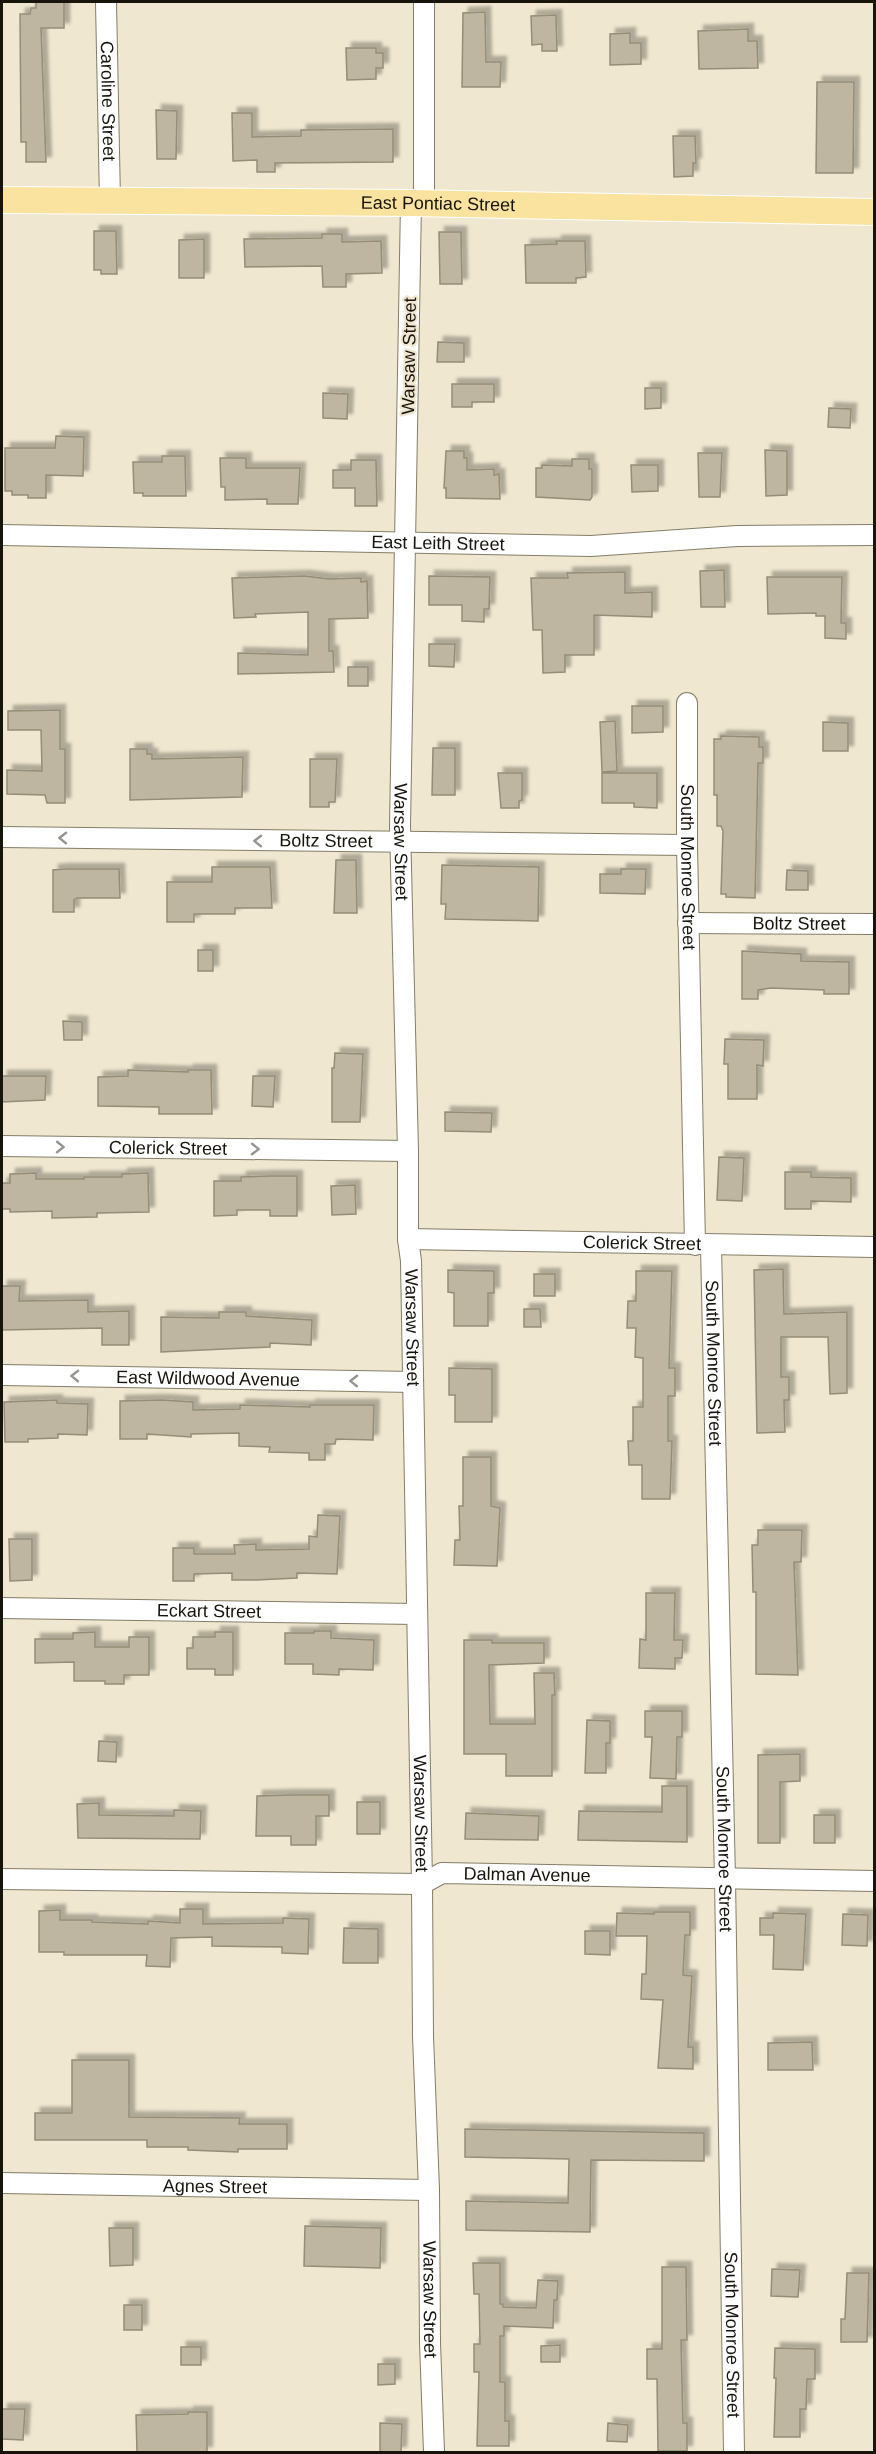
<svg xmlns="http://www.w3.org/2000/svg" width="876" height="2454" font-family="Arial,sans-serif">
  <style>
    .building { fill: #beb6a0; stroke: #948d78; stroke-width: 1.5; filter: url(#shadow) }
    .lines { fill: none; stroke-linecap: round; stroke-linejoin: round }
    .minor-casing { stroke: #847d68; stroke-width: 22 }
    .major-casing { stroke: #fff; stroke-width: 28 }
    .minor { stroke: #fff; stroke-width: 20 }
    .major { stroke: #f9e39f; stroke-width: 26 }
    .oneway { stroke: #979592 }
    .labels { text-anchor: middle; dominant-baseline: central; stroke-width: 4.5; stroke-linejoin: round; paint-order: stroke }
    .street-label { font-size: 18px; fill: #17140c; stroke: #efe7d0 }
  </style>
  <defs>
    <filter id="shadow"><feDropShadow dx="5.5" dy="-5.5" stdDeviation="1.5" flood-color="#0004"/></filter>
  </defs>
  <rect width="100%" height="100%" fill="#efe7d0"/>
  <path class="building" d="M36 2H64V28H41L46 162H26V142H21L20 14H30L31 8H36Z
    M485 12 486 62H501L500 87H462L463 13Z
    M556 15 557 51H542V44L532 45 531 16Z
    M748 29V41H757L758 68 699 69 698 31Z
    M630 33V43H641V64L610 65V34Z
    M346 48H376V53H383V68H376V79L347 80Z
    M817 82H854L853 173H816Z
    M156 110 177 111 176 159H157Z
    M232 113H252V137L301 136V130L393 129V162L275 163V172H257V160L233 161Z
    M673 136H695L696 163H693V176L674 177Z
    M94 231H116L117 274H101V270H94Z
    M439 232H461L462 284H440Z
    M322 234H342V242L381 241 382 273 346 274V287H323L322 266 245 267 244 239 322 238Z
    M204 239V278H179V240Z
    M556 241H585L586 277 576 278V283H526L525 245 557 244Z
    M438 342 464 343V362H437Z
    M452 384H494V402H472V407H452Z
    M645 388H661V408L645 409Z
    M323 393 348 394 347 419 323 418Z
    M829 408 851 409 850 428 828 427Z
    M56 436 84 437 83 476 46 475V498H28V495H12V491H5V448H55Z
    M765 450 787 451V495L766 496Z
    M446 451H464V458H467V470L494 469V475L499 474 500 499 446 498V488H444Z
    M698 453H722L720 497H699Z
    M162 456H185L186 496H143V493H134L133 462H162Z
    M220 458H246V468H300L298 504H267V499L225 500V487H221Z
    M572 459H589V469H592V497L590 500 536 497V468H542V465L572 466Z
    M351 460H376L377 506H355V488H333V470H351Z
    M631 465H658V491L632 492Z
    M724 570 725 607H701L700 571Z
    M625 572V593L652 592V617L594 615V655H565V672L543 673 542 630H533L531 578H568L567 573Z
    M305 576 329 579 361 578V582L367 581 368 618 329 619V651H333L334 672 238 674V653L308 655V612L255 614 256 617 234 618 232 578Z
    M429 576 490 577 489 609H484V622L462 621V605H429Z
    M767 577H842L841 623H846V639L825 638V616H816V613L768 614Z
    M429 644H455L454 667 429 666Z
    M348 667H368V686H348Z
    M632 706H663V732L632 733Z
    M60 710V749H65V803H47L45 795 7 794V770L42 771 41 730H8V711Z
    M615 721 617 771 602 772 600 722Z
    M823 722 848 723V751H823Z
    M721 736 759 737V747H763V763H758L755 898 726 897V894H721L723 831 721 826H717V795H714V739H721Z
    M433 748H455V795H432Z
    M130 749H147V754H152V759L243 757 242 797 130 800Z
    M310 759H337L335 802H329V807H310Z
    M498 773H522V800L519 801V808H501Z
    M602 773H657V808L634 807V803H602Z
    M336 860H356L357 913H334Z
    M442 865 539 867 538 921 445 919 446 904H441Z
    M212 867H270L272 908H235V914H194V922H167V882H212Z
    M65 869H119L120 898H77L74 900V912H53V870Z
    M621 869H646L645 894 600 893V874H621Z
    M787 870 808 871V890H786Z
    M198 950H213V971H198Z
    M742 951 801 954V961L849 962V994H824V990L771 988 758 990V999H742Z
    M63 1021 82 1022V1040H64Z
    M725 1039 764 1040 763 1066 757 1065V1099H728V1064H724Z
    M335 1053 363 1054 360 1122H332V1068H334Z
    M128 1070 188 1072V1070H211L212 1114H159V1107L98 1106V1077L128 1076Z
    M2 1076H46L45 1100 2 1102Z
    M253 1076H275L273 1107 252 1106Z
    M445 1112 492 1113 491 1132 445 1131Z
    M719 1157 744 1158 742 1201 717 1200Z
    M785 1172H811V1177L851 1178V1202L811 1201V1209H785Z
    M36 1173V1179H84V1177H122V1174L148 1173 149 1212 97 1213V1217L52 1218V1211L10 1212V1209H2V1183H10V1174Z
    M270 1176H297V1216H270V1210H237V1215L214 1216V1181H241V1177Z
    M355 1185 356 1214 332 1215 331 1186Z
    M783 1269 784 1314 847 1312V1393L830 1394 828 1337H781V1377H789V1400H784L785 1432 757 1433 754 1270Z
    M448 1270 494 1271V1293H488V1326H454V1293L448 1292Z
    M636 1271H672L669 1368H675V1396H668V1441H672L670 1499H642V1465H629L628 1441H633V1407H643V1358L635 1357 636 1328H627L628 1301H636Z
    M534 1274H555V1296H534Z
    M2 1286H20L19 1301 88 1300V1312L129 1311V1345H102V1328L2 1330Z
    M524 1309H540L541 1327H524Z
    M219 1312H246V1316L312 1320 311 1345 270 1343V1347L161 1352V1317L219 1318Z
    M449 1368 492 1369V1422H455V1395H449Z
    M57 1400V1403L88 1404 87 1435 58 1434V1438L28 1439V1442H5L4 1402Z
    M162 1400 193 1402V1410L240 1409V1405L310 1407V1405H374L373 1440 336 1439 335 1444H325V1460H309V1453L269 1452 270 1447 239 1446V1433L191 1434V1437L147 1434V1439H120V1401Z
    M463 1457H491V1506L500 1508 497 1566 454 1565 455 1540H460L459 1506H463Z
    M318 1515 340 1516 337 1574 297 1573V1578L256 1580H232V1573L194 1574V1581H173V1548H194V1554H235L234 1545 256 1544V1550L309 1549V1536L317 1537Z
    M758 1530H802L801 1562H794L798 1675 756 1674V1592H753L752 1545H758Z
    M9 1539H32V1580L10 1581Z
    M646 1593H675L674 1640H683L682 1658H675V1669L639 1668 640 1639 646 1640Z
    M314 1631H331V1638L374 1640 373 1670 339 1669V1675L313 1674V1664H285V1633H314Z
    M95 1632V1647H129V1637H149V1675H124V1684H105V1681H74V1662L35 1663V1639H73V1633Z
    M215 1632H233V1675H215V1669H187V1648H193V1637H215Z
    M464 1640H492V1643H544V1663L489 1665 490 1724H535L534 1673H554L555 1695H552V1776H506V1754H464Z
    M645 1711H682V1737H677L676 1779 650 1778 652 1737H645Z
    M587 1720 610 1721V1743H606V1773H585Z
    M99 1741 117 1742 116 1762 98 1761Z
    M800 1754V1781L780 1782V1843H758V1755Z
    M662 1786H687V1842L578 1840 579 1811 662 1812Z
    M291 1795H329V1816H316V1845H291V1836H256L257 1796Z
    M357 1802H380V1834H357Z
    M99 1803V1815L174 1816V1810L201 1811 200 1839 78 1838 77 1804Z
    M466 1813 539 1816 538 1840 465 1839Z
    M814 1815H835V1843H814Z
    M180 1909H203V1924L283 1923V1918L309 1919 308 1954 282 1953V1947L212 1946V1937L171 1938 170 1967 146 1966 147 1955H64V1952H39V1911L60 1910V1920H92V1922L148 1924V1921L180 1923Z
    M654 1912H690V1935H685L683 1975 692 1976 688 2047H693V2069L658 2068 663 2000 641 1999 642 1974H646L647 1936H616L617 1913 654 1914Z
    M773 1913 806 1914 803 1970 773 1969 774 1935H760V1918H773Z
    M843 1914 868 1915 867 1946 842 1945Z
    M344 1928 378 1929V1963H343Z
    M585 1931H610V1955L585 1954Z
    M812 2042 813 2070H768V2043Z
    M72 2060H129V2117L240 2118 239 2124H287V2149H238V2152L188 2150V2147H147V2140H35V2113H72Z
    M465 2129 704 2133V2161L591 2160 590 2232 466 2230V2201L568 2203 569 2159 465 2157Z
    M305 2226 381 2228 380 2268 304 2266Z
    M109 2228H133V2265L110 2266Z
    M473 2263H500V2304H503V2307L536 2308 538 2280 558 2281 557 2300H554L553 2328 504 2326V2336H500V2382H505V2421H509V2446H477L479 2372H474V2344H480L479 2294H474Z
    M662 2267H686L687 2340H681L683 2423H687V2451H658L657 2379H647V2349H662Z
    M772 2269 800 2270 798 2297 771 2296Z
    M847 2273H869L867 2342H841V2319H845Z
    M124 2305H142V2330H124Z
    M560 2345V2362H541V2346Z
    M181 2347H201V2365H181Z
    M775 2348 815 2349V2379H807L806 2409H800V2437H774L776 2378H774Z
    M378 2364H395V2384L378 2385Z
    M2 2409H25L23 2440 2 2439Z
    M188 2412H207V2452H137L136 2415 188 2414Z
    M380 2423 402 2424 401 2452H380Z
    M608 2423 628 2425 627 2442 607 2441Z"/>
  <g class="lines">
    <defs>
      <g id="minor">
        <path id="s1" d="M106 2 110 201"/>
        <path id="s2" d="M411 203 400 826 408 1151V1239L411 1261 422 1884 423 2036 429 2190 430 2343 434 2452"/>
        <path d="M424 204V2"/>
        <path id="s3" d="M2 535 591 546 737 536 874 535"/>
        <path id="s4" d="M687 703V845L695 1245"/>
        <path id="s5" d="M2 837 687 845"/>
        <path id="s6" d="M688 923 874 924"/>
        <path id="s7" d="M2 1146 408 1151"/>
        <path id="s8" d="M408 1239 874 1247"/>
        <path id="s9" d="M711 1246 725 1879 734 2452"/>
        <path id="s10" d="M2 1375 413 1382"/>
        <path id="s11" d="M2 1608 417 1614"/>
        <path id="s12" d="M2 1879 422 1884 442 1873 874 1881"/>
        <path id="s13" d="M2 2183 429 2190"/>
      </g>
      <g id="major">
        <path id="s14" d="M2 200 411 203 874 212"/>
      </g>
    </defs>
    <use href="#minor" class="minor-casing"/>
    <use href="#major" class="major-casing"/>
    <use href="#minor" class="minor"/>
    <use href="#major" class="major"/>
  </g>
  <defs><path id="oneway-chevron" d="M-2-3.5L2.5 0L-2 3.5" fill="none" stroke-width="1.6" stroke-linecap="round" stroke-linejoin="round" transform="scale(1.5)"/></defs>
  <g class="oneway">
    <use href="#oneway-chevron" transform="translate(63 838) rotate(-179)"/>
    <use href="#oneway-chevron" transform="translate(258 841) rotate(-179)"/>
    <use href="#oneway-chevron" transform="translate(60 1147) rotate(1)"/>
    <use href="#oneway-chevron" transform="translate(255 1149) rotate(1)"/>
    <use href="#oneway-chevron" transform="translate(75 1376) rotate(-179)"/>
    <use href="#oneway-chevron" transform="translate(354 1381) rotate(-179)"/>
  </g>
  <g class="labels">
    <g class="street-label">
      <text stroke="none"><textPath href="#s1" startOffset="99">Caroline Street</textPath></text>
      <text stroke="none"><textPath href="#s14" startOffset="436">East Pontiac Street</textPath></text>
      <text transform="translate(409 356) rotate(-89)">Warsaw Street</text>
      <text stroke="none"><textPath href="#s3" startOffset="436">East Leith Street</textPath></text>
      <text stroke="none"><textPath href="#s5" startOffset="324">Boltz Street</textPath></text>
      <text stroke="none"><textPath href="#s2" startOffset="639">Warsaw Street</textPath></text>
      <text stroke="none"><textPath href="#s4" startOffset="164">South Monroe Street</textPath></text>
      <text stroke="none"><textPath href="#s6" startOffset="111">Boltz Street</textPath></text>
      <text stroke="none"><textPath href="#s7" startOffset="166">Colerick Street</textPath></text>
      <text stroke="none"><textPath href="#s8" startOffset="234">Colerick Street</textPath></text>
      <text stroke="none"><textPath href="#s2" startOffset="1125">Warsaw Street</textPath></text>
      <text stroke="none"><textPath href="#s9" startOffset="117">South Monroe Street</textPath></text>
      <text stroke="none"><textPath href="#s10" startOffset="206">East Wildwood Avenue</textPath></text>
      <text stroke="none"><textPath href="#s11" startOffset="207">Eckart Street</textPath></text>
      <text stroke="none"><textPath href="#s2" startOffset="1611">Warsaw Street</textPath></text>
      <text stroke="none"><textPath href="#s9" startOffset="603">South Monroe Street</textPath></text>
      <text stroke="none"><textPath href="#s12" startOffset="528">Dalman Avenue</textPath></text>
      <text stroke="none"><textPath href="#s13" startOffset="213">Agnes Street</textPath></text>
      <text stroke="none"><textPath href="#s2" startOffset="2097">Warsaw Street</textPath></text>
      <text stroke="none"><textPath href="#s9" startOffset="1089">South Monroe Street</textPath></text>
    </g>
  </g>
  <rect width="876" height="2454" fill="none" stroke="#17140c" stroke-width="6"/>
</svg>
